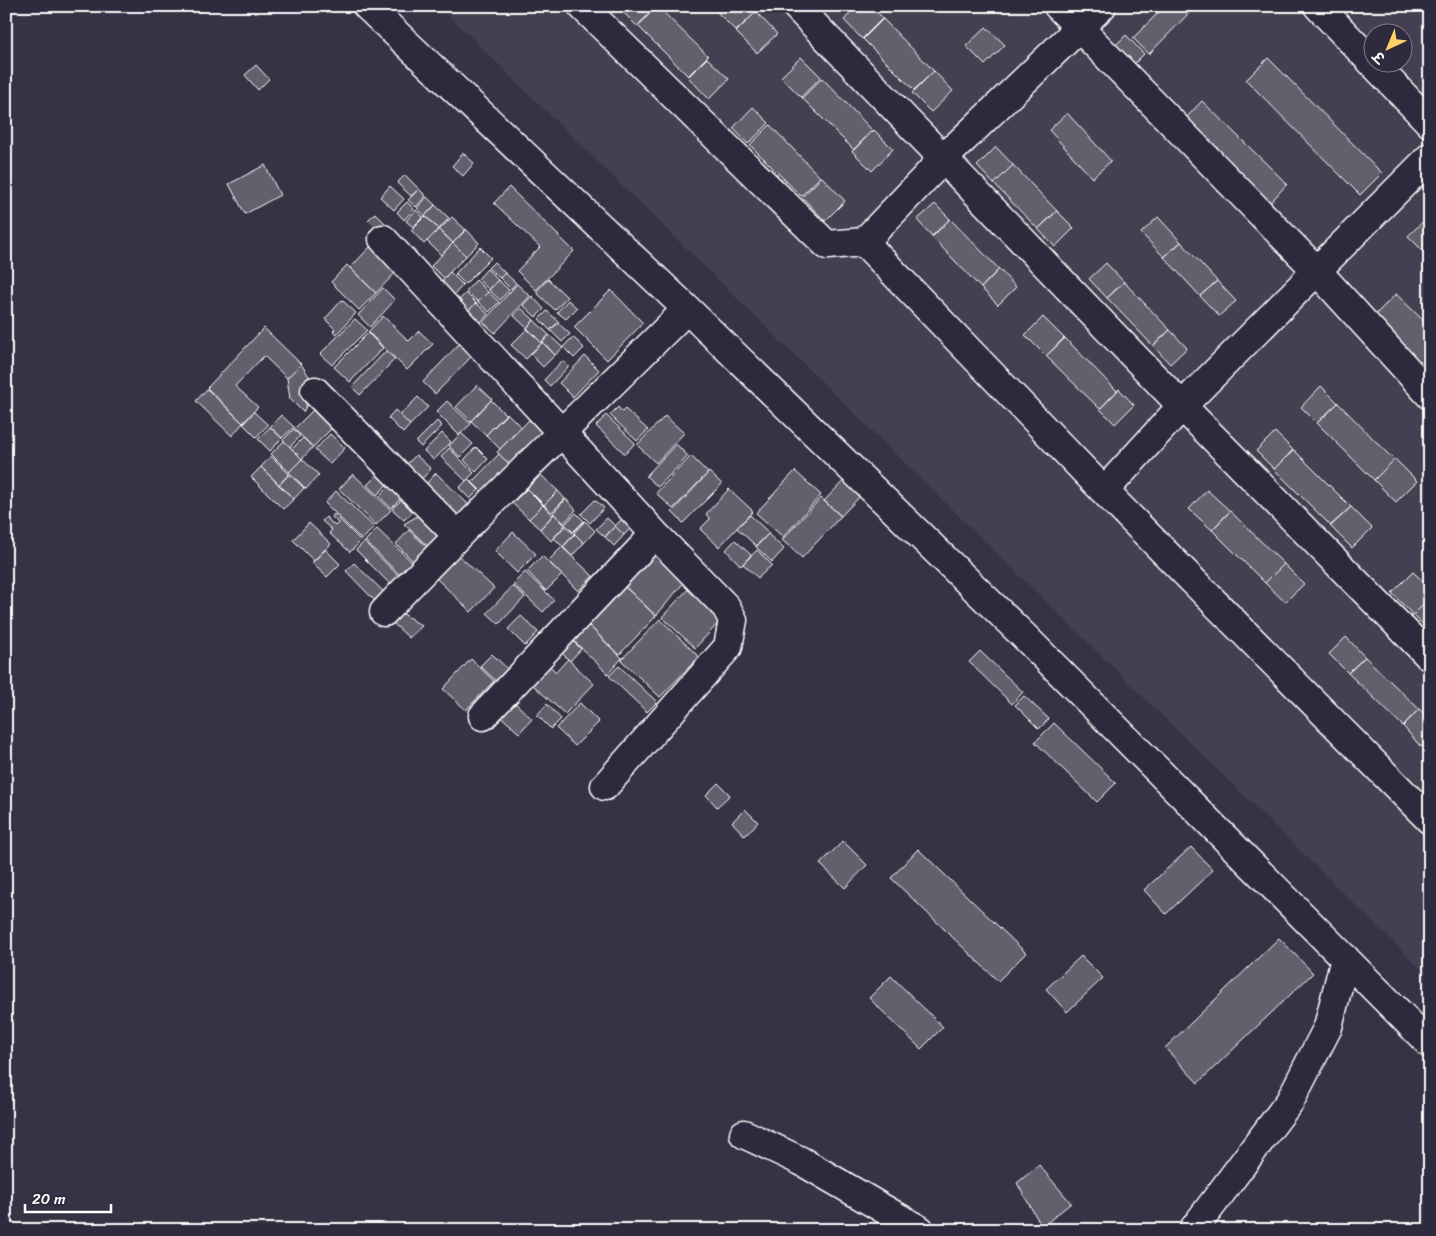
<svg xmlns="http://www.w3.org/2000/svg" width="1436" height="1236" font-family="Sriracha,'Playpen Sans Deva',sans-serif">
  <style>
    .built { fill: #444051; fill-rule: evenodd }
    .building { fill: #635f6d; stroke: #fff }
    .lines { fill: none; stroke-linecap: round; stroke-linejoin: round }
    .minor-casing { stroke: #fff; stroke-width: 31 }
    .minor { stroke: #2f2a3d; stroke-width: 28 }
  </style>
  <rect width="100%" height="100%" fill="#373345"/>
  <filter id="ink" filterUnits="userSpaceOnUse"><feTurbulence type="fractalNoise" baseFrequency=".02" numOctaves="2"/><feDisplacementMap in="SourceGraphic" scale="10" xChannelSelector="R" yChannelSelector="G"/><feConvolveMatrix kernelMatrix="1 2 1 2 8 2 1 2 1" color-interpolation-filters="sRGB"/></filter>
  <g filter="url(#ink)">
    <path class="built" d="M439 6H1430V978L1288 839ZM1374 32H1404V62H1374Z"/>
    <path class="building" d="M617 6H657L637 26Z
      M657 6 708 56 688 76 638 26Z
      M711 6H750L756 12 736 31Z
      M857 6H871L883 18 862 39 844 20Z
      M1165 6H1196L1149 54 1133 38Z
      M756 12 777 34 757 53 736 32Z
      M883 19 934 71 914 90 863 39Z
      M986 27 1005 45 985 65 966 46Z
      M1126 35 1144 54 1126 72 1107 54Z
      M801 57 821 77 801 97 781 77Z
      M707 58 729 79 709 99 688 77Z
      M1268 58 1382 173 1360 195 1246 80Z
      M256 65 269 79 258 90 245 75Z
      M934 71 953 91 931 112 912 93Z
      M822 78 872 130 854 150 802 98Z
      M1202 101 1287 184 1268 205 1182 122Z
      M753 107 769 123 748 144 733 128Z
      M1067 113 1111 161 1092 178 1049 130Z
      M770 125 820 177 801 196 750 145Z
      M874 130 893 149 872 171 852 151Z
      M996 147 1013 165 994 184 977 166Z
      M463 153 474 163 463 176 452 166Z
      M265 165 280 195 245 214 229 184Z
      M1013 165 1057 211 1038 229 994 184Z
      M405 175 419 189 411 196 397 183Z
      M822 177 845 201 825 221 802 197Z
      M390 186 404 199 394 210 380 197Z
      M509 187 574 251 536 290 517 271 540 247 494 203Z
      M419 189 426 196 416 207 408 200Z
      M427 197 435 205 425 216 417 208Z
      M407 202 414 209 404 220 397 212Z
      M935 204 950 219 932 236 917 220Z
      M435 205 449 218 439 229 425 216Z
      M416 210 423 217 413 227 406 221Z
      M1057 211 1074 228 1055 247 1038 229Z
      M375 213 386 224 379 231 368 220Z
      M1430 215V258L1408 236Z
      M425 216 439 229 424 244 411 230Z
      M452 217 466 230 453 243 439 230Z
      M1158 217 1181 242 1164 257 1141 233Z
      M950 219 999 269 981 288 932 237Z
      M439 229 453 243 441 255 427 241Z
      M466 229 479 243 466 256 453 243Z
      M1181 242 1217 281 1200 296 1164 257Z
      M453 243 466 256 444 278 431 266Z
      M370 247 396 272 376 293 350 268Z
      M480 247 491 258 465 284 455 274Z
      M494 262 505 273 500 278 488 268Z
      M1106 263 1124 282 1107 298 1089 279Z
      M347 265 376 293 359 310 331 282Z
      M487 269 498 280 489 290 478 279Z
      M999 269 1016 287 998 305 981 288Z
      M450 272 463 285 454 295 441 282Z
      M505 273 516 283 511 289 500 278Z
      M548 279 567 297 555 310 536 292Z
      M476 280 488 292 478 302 466 291Z
      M498 280 509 290 500 300 489 290Z
      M1217 281 1236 301 1219 316 1200 296Z
      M1124 282 1170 330 1153 346 1107 298Z
      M517 284 530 296 495 333 483 322Z
      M383 288 395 300 370 327 358 315Z
      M611 290 643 323 607 360 574 327Z
      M488 292 499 302 489 312 478 302Z
      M466 293 476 303 468 311 458 301Z
      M1396 294 1430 327V375L1372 318Z
      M532 296 544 309 536 317 523 305Z
      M342 300 356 313 337 334 333 331 335 329 325 319Z
      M568 300 577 308 566 319 557 312Z
      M476 303 488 314 481 322 468 311Z
      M521 308 534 320 527 328 514 316Z
      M547 311 559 322 550 330 539 319Z
      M383 316 409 341 419 331 433 344 407 370 368 332Z
      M1043 317 1064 338 1046 356 1025 335Z
      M355 319 367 330 332 365 320 354Z
      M534 320 549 335 542 343 527 328Z
      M558 323 570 334 562 342 550 330Z
      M264 328 301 364 287 378 264 356 235 386 258 407 243 423 207 388Z
      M527 329 542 343 526 359 511 345Z
      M1170 330 1187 348 1170 364 1153 346Z
      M368 333 383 348 350 382 334 367Z
      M549 335 563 348 555 355 542 342Z
      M573 337 584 348 574 358 563 347Z
      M1065 338 1117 391 1100 409 1046 356Z
      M543 342 555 355 543 367 530 354Z
      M460 343 473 355 435 394 423 382Z
      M386 351 395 359 360 395 352 387Z
      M585 356 599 370 573 397 559 383Z
      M563 360 569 366 550 386 544 380Z
      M301 364 310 378 311 389V397L303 412 290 399 287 378Z
      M477 385 492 399 471 421 456 407Z
      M1321 386 1338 403 1317 423 1301 407Z
      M207 389 243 423 232 436 196 401Z
      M1119 389 1134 405 1115 424 1100 409Z
      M418 397 428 407 410 425 400 415Z
      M491 400 506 415 486 435 471 421Z
      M447 401 471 424 459 435 436 412Z
      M1338 403 1394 460 1374 480 1317 423Z
      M618 407 622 412 625 409 648 430 637 441 610 415Z
      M313 410 332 428 313 447 294 429Z
      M395 410 410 425 403 433 388 418Z
      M254 412 268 425 256 437 243 424Z
      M537 412 550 424 510 465 497 452Z
      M507 413 521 427 500 449 486 435Z
      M281 415 294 427 282 438 270 427Z
      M606 415 635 443 625 454 596 426Z
      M665 416 684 433 656 463 637 445Z
      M437 421 442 426 421 447 416 442Z
      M270 427 282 438 270 451 258 439Z
      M294 429 300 436 290 447 283 440Z
      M1275 432 1293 450 1274 469 1256 451Z
      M442 433 451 442 434 460 424 451Z
      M461 433 473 444 460 457 449 446Z
      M330 434 345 448 330 464 315 450Z
      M303 438 313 447 302 459 292 449Z
      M284 441 302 459 289 472 271 454Z
      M676 444 688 456 658 487 646 476Z
      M476 447 488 459 476 472 464 460Z
      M449 448 474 473 466 481 441 457Z
      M1294 450 1351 507 1331 526 1274 469Z
      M499 454 510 465 483 493 472 482Z
      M416 455 431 469 418 483 403 468Z
      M271 456 289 474 279 485 261 467Z
      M691 456 708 473 673 509 656 493Z
      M302 459 319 475 306 489 289 472Z
      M1395 459 1417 481 1396 502 1374 480Z
      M261 467 294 499 283 509 251 477Z
      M382 470 392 479 377 495 367 485Z
      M795 471 821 495 783 537 756 513Z
      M709 472 722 484 683 523 672 512Z
      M436 473 472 508 458 522 423 487Z
      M851 473 867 489 841 516 824 501Z
      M289 474 304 488 294 499 279 485Z
      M353 474 391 510 376 525 339 489Z
      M541 475 558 491 544 505 527 488Z
      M468 479 479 490 470 499 459 488Z
      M392 483 404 495 391 508 379 496Z
      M527 489 543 505 529 519 512 503Z
      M729 489 753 511 719 547 700 529 710 519 706 514Z
      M1207 490 1230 511 1212 530 1189 509Z
      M336 491 374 527 362 540 325 503Z
      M558 491 565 499 552 512 544 505Z
      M404 497 416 509 404 520 392 509Z
      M821 498 841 516 802 558 782 540Z
      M566 499 576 510 564 523 553 513Z
      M595 500 604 508 590 523 581 514Z
      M543 505 553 515 540 529 529 519Z
      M1351 507 1372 528 1352 548 1330 526Z
      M630 511 639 520 624 535 615 526Z
      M1230 511 1284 564 1265 583 1212 530Z
      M424 512 447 535 432 550 404 524Z
      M576 513 584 521 573 532 565 524Z
      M334 514 361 541 350 552 329 533 332 530 322 521 326 517 335 526 338 523 332 517Z
      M554 514 565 525 551 541 540 529Z
      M750 515 769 533 756 546 737 528Z
      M607 518 615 526 605 537 596 529Z
      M585 521 595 531 584 543 574 533Z
      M309 523 331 544 314 561 293 540Z
      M565 526 574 534 563 547 554 538Z
      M615 526 624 535 614 546 605 537Z
      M377 529 416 566 404 579 365 541Z
      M409 530 428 548 414 562 396 544Z
      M513 532 536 554 517 573 495 551Z
      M575 534 584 543 572 556 563 547Z
      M768 534 784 549 772 562 756 547Z
      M735 540 751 555 741 566 726 550Z
      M364 542 402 579 394 588 356 550Z
      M562 547 593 576 578 591 548 561Z
      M653 547 685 581 656 616 620 582Z
      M325 549 340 564 327 577 312 563Z
      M757 550 772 565 758 578 743 564Z
      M455 552 494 588 471 612 433 575Z
      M542 556 562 575 546 591 527 571Z
      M354 563 387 595 378 604 346 571Z
      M1284 564 1304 584 1285 602 1265 583Z
      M525 572 554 600 543 612 513 584Z
      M1413 572 1430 588V598L1413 615 1392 593Z
      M620 582 656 616 619 655 583 620Z
      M513 586 525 597 499 624 487 613Z
      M691 586 724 617 695 648 662 617Z
      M1430 598V631L1413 615Z
      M402 613 422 626 409 638 393 623Z
      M521 616 538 632 525 646 508 629Z
      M660 619 699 657 660 697 621 660Z
      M586 623 622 658 608 674 572 639Z
      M566 634 581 649 570 661 555 646Z
      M1346 637 1365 657 1348 673 1329 654Z
      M980 651 1023 692 1012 704 969 662Z
      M492 654 515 676 504 688 480 666Z
      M1365 657 1419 709 1403 726 1348 673Z
      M541 658 556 672 568 659 594 684 565 714 524 677Z
      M471 659 494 681 466 710 443 689Z
      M619 666 657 702 647 712 609 676Z
      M1024 696 1049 719 1039 729 1015 705Z
      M509 697 532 719 519 733 496 712Z
      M580 703 599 722 575 746 556 728Z
      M547 704 561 719 551 729 537 715Z
      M1419 709 1430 720V738L1421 747 1403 726Z
      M1054 723 1116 783 1097 802 1035 742Z
      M718 783 730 795 717 807 706 795Z
      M745 809 758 822 745 836 732 822Z
      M843 841 867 865 845 888 820 864Z
      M1191 847 1213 870 1166 914 1144 890Z
      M918 849 1026 953 998 981 891 878Z
      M1279 938 1313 973 1198 1083 1165 1048Z
      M1081 956 1103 978 1067 1012 1046 989Z
      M891 976 943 1027 921 1049 869 998Z
      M1039 1165 1071 1203 1042 1227 1017 1183Z"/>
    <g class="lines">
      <defs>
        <path id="minor" d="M367 6 687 309 1024 636 1430 1044
          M582 6 827 245 864 242 944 158 1102 6
          M796 6 1182 406 1430 657
          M1058 6 1317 271 1430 395
          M1318 6 1430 123
          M383 239 655 534 726 607 733 620 728 647 605 786
          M864 242 1104 491 1430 820
          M315 391 457 535
          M1104 491 1182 406 1430 157
          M384 612C482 508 586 410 687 309
          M483 716 655 534
          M744 1134 801 1161 920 1230
          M1193 1230 1290 1101 1328 1027 1345 958"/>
      </defs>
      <use href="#minor" class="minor-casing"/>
      <use href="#minor" class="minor"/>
    </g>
  </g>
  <rect width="1436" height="1236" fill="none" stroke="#2f2a3d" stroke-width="25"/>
  <rect x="12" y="12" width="1411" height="1211" fill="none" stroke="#fff" stroke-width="2" filter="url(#ink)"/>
  <g transform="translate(1388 48) rotate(224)"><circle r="24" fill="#2f2a3d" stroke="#827f8b"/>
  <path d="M0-4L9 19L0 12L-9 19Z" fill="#ffd166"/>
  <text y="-8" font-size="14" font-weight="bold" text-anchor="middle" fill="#ffffff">उ</text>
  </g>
  <path d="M25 1204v8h86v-8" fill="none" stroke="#ffffff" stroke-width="2.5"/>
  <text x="32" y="1204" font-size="15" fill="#ffffff" stroke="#2f2a3d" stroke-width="4" paint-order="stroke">20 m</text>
</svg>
